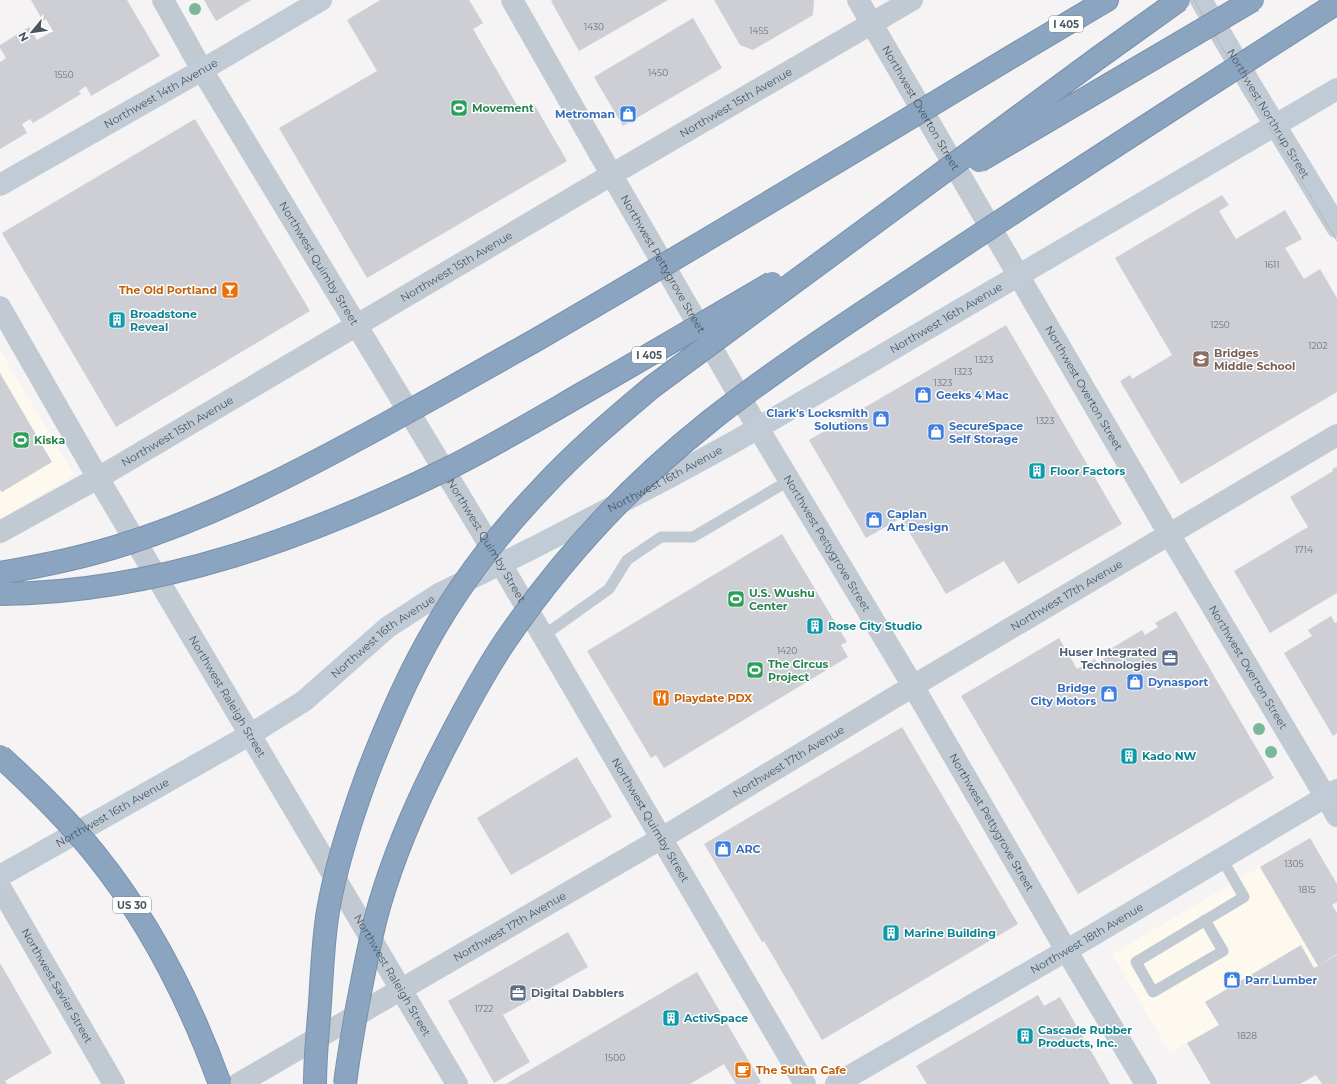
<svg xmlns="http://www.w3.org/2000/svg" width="1337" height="1084" font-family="Montserrat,sans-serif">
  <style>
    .commercial { fill: #fdf9ef }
    .building { fill: #cdcfd5 }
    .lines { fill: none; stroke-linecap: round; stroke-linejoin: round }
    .highway-casing { stroke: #7690ad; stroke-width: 24 }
    .lane { stroke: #c1cad2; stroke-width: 11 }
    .street { stroke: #c1cad2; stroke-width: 22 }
    .secondary { stroke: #c1cbd6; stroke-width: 22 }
    .highway { stroke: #8ba5c1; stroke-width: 22 }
    .tram { stroke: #b5b8bd; stroke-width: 1 }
    .highway-bridge-casing { stroke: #7690ad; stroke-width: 24; stroke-linecap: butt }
    .highway-bridge { stroke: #8ba5c1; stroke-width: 22 }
    .tree { fill: #7bb799 }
    .labels { text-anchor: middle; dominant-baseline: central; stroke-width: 3; stroke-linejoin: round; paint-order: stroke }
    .number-label { font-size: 9px; fill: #6b747e }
    .shield { fill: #fff; stroke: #808990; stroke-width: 1 }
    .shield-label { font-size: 10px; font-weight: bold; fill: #4a5661 }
    .street-label { font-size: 11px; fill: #4a5661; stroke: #fff }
    .leisure-label { font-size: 11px; font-weight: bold; fill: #27864d; stroke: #fff; text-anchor: start }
    .shop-label { font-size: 11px; font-weight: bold; fill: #366cbe; stroke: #fff; text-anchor: start }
    .food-label { font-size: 11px; font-weight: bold; fill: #c56008; stroke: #fff; text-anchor: start }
    .culture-label { font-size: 11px; font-weight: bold; fill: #0d838f; stroke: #fff; text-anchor: start }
    .education-label { font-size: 11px; font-weight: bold; fill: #785e54; stroke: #fff; text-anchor: start }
    .service-label { font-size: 11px; font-weight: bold; fill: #4e5e75; stroke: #fff; text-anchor: end }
  </style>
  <rect width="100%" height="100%" fill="#f5f3f3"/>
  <path class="commercial" d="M0 350 74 475 0 519Z
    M1260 867 1318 966 1337 955V1084H1322L1269 995 1170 1053 1112 954Z"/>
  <path class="building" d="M31 0H127L160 56 91 96 86 86 79 91 81 94 33 123 30 119 22 124 27 133 0 149V62L6 58 0 48V45L29 27 37 40 53 31 46 19 43 21Z
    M204 0H251L216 21Z
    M380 0H469L483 23 473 29 521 112 534 104 567 161 367 278 279 128 377 71 347 20Z
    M553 0H668L579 51 551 1Z
    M714 0H814L813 15 753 50 740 45Z
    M693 18 722 68 623 126 594 77Z
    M195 119 310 311 116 427 2 233Z
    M1222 195 1229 205 1219 211 1236 239 1285 210 1302 239 1285 248 1304 279 1320 269 1337 298V392L1181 484 1120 381 1130 375 1132 379 1172 355 1115 258Z
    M1006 325 1122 524 1018 584 1004 561 946 594 901 518 866 538 809 440Z
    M0 373 52 462 2 492 0 490Z
    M1337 467V593L1270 633 1234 571 1308 527 1290 497 1333 471 1332 469Z
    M782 534 847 642 841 645 848 657 664 768 656 755 651 758 587 651Z
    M1176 611 1274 778 1078 894 961 696 1059 638 1077 669 1095 659 1097 663 1109 655 1107 651 1142 630 1145 635 1158 627 1155 623Z
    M1331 616 1335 623 1337 622V733L1333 736 1284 653 1312 636 1308 630Z
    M902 727 1018 924 822 1040 764 941 762 942 704 844Z
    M577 757 612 817 511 875 477 818Z
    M1310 838 1337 884V902L1332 905 1337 913V954L1319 965 1337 955V1084H1322L1316 1075 1300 1084H1211L1187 1043 1219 1025 1205 1002 1301 945 1314 968 1318 966 1260 867Z
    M568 932 588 967 503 1015 530 1062 494 1083 448 1001Z
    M0 963 52 1053 5 1081 7 1084H0Z
    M697 972 761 1082 757 1084H736L724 1064 690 1084H506Z
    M1038 995 1044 1006 1060 997 1110 1084H927L916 1066Z"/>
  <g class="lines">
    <defs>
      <path id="highway" d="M1026 48 1107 0"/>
    </defs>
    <use href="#highway" class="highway-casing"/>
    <path class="lane" d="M543 636 609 589 627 560 661 537H693L790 480
      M1205 920 1223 951 1153 992 1136 962 1244 897 1222 859"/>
    <g class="street">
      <path id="s1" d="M163 0 202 70 501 564 805 1084"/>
      <path id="s2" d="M512 0 610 172 758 428 913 686 1066 950 1146 1084"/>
      <path id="s3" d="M858 0 1169 534 1337 816"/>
      <path id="s4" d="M0 307 98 478 457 1084"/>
      <path id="s5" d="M0 532 98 478 611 175 912 0"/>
      <path id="s6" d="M0 887 114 1084"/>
      <path id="s7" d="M238 1084 662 838 913 686 1337 435"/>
    </g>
    <g class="secondary">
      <path id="s8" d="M1201 0 1252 87 1337 227"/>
      <path id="s9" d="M0 185 202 70 321 0"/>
      <path id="s10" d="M0 876 251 734 304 701 388 627 439 594 533 548 668 478 734 442 1337 89"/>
      <path id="s11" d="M836 1084 1093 935 1337 790"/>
    </g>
    <use href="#highway" class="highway"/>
    <path class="tram" d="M1194 0 1337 241"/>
    <defs>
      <path id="highway-bridge" d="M979 161 1253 0
        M0 573C42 566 85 557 125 544 216 515 300 471 384 425 435 397 485 369 536 340 700 245 863 146 1026 48
        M0 594C158 593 309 537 449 468 495 445 540 418 585 392 648 356 710 319 772 283
        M0 756C34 787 66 818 95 854 150 922 190 1002 220 1084
        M315 1084C315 1057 318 1030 320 1003 322 973 323 941 328 911 336 864 351 819 367 775 382 736 398 698 417 661 449 599 494 538 542 488 576 451 614 419 652 387L1098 58 1179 0
        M345 1084C348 1058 353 1033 357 1008 364 973 370 937 380 903 396 849 419 797 445 747 464 710 483 674 506 640 562 558 632 483 710 421 782 364 861 314 937 263 1069 175 1203 89 1337 3"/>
    </defs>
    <use href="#highway-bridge" class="highway-bridge-casing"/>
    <use href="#highway-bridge" class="highway-bridge"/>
  </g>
  <g class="tree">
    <circle cx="195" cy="9" r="6"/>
    <circle cx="1259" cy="729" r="6"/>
    <circle cx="1271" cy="752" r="6"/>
  </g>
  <defs>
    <symbol id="stadium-square" viewBox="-11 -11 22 22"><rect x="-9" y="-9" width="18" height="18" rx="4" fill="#2e9e5b" stroke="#fff"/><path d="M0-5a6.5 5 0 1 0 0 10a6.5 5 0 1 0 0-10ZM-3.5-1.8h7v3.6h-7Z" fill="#fff"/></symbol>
    <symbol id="shop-square" viewBox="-11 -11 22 22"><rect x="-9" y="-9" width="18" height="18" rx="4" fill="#3f7fe0" stroke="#fff"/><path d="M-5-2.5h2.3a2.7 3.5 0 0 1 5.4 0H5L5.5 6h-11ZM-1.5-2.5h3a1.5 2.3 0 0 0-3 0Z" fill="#fff"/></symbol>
    <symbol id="bar-square" viewBox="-11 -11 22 22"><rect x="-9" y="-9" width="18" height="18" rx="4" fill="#e8710a" stroke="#fff"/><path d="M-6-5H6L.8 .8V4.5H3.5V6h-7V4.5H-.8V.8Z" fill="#fff"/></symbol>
    <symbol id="building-square" viewBox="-11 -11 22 22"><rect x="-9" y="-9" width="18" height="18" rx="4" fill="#0f9aa8" stroke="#fff"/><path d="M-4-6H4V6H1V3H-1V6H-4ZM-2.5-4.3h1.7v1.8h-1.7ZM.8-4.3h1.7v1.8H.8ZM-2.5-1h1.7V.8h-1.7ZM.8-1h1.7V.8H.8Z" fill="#fff"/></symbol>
    <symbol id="school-square" viewBox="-11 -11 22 22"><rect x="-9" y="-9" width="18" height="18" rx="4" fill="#8d6e63" stroke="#fff"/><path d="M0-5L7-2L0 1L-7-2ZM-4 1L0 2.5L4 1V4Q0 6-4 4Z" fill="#fff"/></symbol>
    <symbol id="office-square" viewBox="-11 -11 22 22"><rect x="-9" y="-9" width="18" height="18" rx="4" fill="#5c6f8a" stroke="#fff"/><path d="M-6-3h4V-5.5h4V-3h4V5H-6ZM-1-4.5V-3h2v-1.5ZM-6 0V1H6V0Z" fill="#fff"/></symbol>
    <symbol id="restaurant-square" viewBox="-11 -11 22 22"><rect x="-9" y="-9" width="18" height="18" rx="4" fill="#e8710a" stroke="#fff"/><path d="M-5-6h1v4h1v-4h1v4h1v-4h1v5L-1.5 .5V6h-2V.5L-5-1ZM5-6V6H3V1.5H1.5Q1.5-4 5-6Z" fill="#fff"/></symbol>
    <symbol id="cafe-square" viewBox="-11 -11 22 22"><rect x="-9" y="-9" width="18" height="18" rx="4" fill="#e8710a" stroke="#fff"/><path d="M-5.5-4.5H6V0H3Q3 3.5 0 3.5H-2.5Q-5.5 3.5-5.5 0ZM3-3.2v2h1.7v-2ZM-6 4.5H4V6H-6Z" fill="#fff"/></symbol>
  </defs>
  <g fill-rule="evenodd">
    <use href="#stadium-square" x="449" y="98" width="20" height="20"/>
    <use href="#shop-square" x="618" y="104" width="20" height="20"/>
    <use href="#bar-square" x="220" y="280" width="20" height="20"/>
    <use href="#building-square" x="107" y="310" width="20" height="20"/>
    <use href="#school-square" x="1191" y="349" width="20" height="20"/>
    <use href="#shop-square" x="913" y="385" width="20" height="20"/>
    <use href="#shop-square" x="871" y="409" width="20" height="20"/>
    <use href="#shop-square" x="926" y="422" width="20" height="20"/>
    <use href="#stadium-square" x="11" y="430" width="20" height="20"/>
    <use href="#building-square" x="1027" y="461" width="20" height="20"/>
    <use href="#shop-square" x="864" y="510" width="20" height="20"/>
    <use href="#stadium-square" x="726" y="589" width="20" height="20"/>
    <use href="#building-square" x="805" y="616" width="20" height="20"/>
    <use href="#office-square" x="1160" y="648" width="20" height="20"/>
    <use href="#stadium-square" x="745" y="660" width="20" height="20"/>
    <use href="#shop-square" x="1125" y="672" width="20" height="20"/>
    <use href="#shop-square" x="1099" y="684" width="20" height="20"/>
    <use href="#restaurant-square" x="651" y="688" width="20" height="20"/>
    <use href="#building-square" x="1119" y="746" width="20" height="20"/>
    <use href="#shop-square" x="713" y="839" width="20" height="20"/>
    <use href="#building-square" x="881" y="923" width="20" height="20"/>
    <use href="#shop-square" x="1222" y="970" width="20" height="20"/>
    <use href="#office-square" x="508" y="983" width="20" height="20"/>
    <use href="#building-square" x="661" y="1008" width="20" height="20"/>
    <use href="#building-square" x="1015" y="1026" width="20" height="20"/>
    <use href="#cafe-square" x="733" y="1060" width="20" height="20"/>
  </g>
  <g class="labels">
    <g class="number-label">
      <text x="594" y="26">1430</text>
      <text x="759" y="30">1455</text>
      <text x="658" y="72">1450</text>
      <text x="64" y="74">1550</text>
      <text x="1272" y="264">1611</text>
      <text x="1220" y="324">1250</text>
      <text x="1318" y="345">1202</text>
      <text x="984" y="359">1323</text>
      <text x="963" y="371">1323</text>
      <text x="943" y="382">1323</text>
      <text x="1045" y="420">1323</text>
      <text x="1304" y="549">1714</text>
      <text x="787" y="650">1420</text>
      <text x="1294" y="863">1305</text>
      <text x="1307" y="889">1815</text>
      <text x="484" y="1008">1722</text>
      <text x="1247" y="1035">1828</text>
      <text x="615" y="1057">1500</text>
    </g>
    <g class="shield">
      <rect x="1049" y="16" width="34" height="16" rx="3"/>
      <rect x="632" y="347" width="34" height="16" rx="3"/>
      <rect x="113" y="897" width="38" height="16" rx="3"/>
    </g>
    <g class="shield-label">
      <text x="1066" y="24">I 405</text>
      <text x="649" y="355">I 405</text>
      <text x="132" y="905">US 30</text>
    </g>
    <g class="street-label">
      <text stroke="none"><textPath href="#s9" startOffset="185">Northwest 14th Avenue</textPath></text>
      <text stroke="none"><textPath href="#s5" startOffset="852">Northwest 15th Avenue</textPath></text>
      <text stroke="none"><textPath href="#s3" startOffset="125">Northwest Overton Street</textPath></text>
      <text stroke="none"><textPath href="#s8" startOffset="132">Northwest Northrup Street</textPath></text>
      <text stroke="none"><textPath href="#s1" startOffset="306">Northwest Quimby Street</textPath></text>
      <text stroke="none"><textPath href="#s2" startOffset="304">Northwest Pettygrove Street</textPath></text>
      <text stroke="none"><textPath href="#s5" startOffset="528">Northwest 15th Avenue</textPath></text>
      <text stroke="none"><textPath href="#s10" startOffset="1101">Northwest 16th Avenue</textPath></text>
      <text stroke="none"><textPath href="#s3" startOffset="449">Northwest Overton Street</textPath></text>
      <text stroke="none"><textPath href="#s5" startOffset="204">Northwest 15th Avenue</textPath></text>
      <text stroke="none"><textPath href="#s10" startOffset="777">Northwest 16th Avenue</textPath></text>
      <text stroke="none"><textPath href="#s1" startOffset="630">Northwest Quimby Street</textPath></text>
      <text stroke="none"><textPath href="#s2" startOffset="628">Northwest Pettygrove Street</textPath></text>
      <text stroke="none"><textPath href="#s7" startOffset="962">Northwest 17th Avenue</textPath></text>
      <text stroke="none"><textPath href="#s10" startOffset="453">Northwest 16th Avenue</textPath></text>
      <text stroke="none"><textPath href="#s3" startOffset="773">Northwest Overton Street</textPath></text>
      <text stroke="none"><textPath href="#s4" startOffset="451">Northwest Raleigh Street</textPath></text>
      <text stroke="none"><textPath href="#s7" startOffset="638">Northwest 17th Avenue</textPath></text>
      <text stroke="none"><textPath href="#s10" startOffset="129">Northwest 16th Avenue</textPath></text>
      <text stroke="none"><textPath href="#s1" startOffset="954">Northwest Quimby Street</textPath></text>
      <text stroke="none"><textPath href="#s2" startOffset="952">Northwest Pettygrove Street</textPath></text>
      <text stroke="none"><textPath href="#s7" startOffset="314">Northwest 17th Avenue</textPath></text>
      <text stroke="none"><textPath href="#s11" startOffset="290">Northwest 18th Avenue</textPath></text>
      <text stroke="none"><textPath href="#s4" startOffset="775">Northwest Raleigh Street</textPath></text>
      <text stroke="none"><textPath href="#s6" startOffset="114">Northwest Savier Street</textPath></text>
    </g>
    <g class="leisure-label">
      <text x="472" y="108">Movement</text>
      <text x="34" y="440">Kiska</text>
      <text x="749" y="593">U.S. Wushu<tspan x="749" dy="13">Center</tspan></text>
      <text x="768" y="664">The Circus<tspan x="768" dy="13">Project</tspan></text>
    </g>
    <g class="shop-label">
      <text x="615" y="114" text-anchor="end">Metroman</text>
      <text x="936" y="395">Geeks 4 Mac</text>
      <text x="868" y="413" text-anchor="end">Clark's Locksmith<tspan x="868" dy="13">Solutions</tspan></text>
      <text x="949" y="426">SecureSpace<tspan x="949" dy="13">Self Storage</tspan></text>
      <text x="887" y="514">Caplan<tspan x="887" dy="13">Art Design</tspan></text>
      <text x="1148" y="682">Dynasport</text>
      <text x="1096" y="688" text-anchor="end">Bridge<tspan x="1096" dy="13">City Motors</tspan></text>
      <text x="736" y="849">ARC</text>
      <text x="1245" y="980">Parr Lumber</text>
    </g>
    <g class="food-label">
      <text x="217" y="290" text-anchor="end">The Old Portland</text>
      <text x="674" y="698">Playdate PDX</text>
      <text x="756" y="1070">The Sultan Cafe</text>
    </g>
    <g class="culture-label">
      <text x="130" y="314">Broadstone<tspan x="130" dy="13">Reveal</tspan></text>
      <text x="1050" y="471">Floor Factors</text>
      <text x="828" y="626">Rose City Studio</text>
      <text x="1142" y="756">Kado NW</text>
      <text x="904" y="933">Marine Building</text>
      <text x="684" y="1018">ActivSpace</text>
      <text x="1038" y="1030">Cascade Rubber<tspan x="1038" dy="13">Products, Inc.</tspan></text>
    </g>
    <g class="education-label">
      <text x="1214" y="353">Bridges<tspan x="1214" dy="13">Middle School</tspan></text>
    </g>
    <g class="service-label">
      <text x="1157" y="652">Huser Integrated<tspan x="1157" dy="13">Technologies</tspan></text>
      <text x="531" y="993" text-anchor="start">Digital Dabblers</text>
    </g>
  </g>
  <g transform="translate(32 32) rotate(241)" stroke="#ffffff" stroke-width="3" paint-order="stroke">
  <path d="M0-3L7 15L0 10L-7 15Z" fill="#4a5661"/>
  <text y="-6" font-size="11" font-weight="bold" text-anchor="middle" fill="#4a5661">N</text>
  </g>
</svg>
